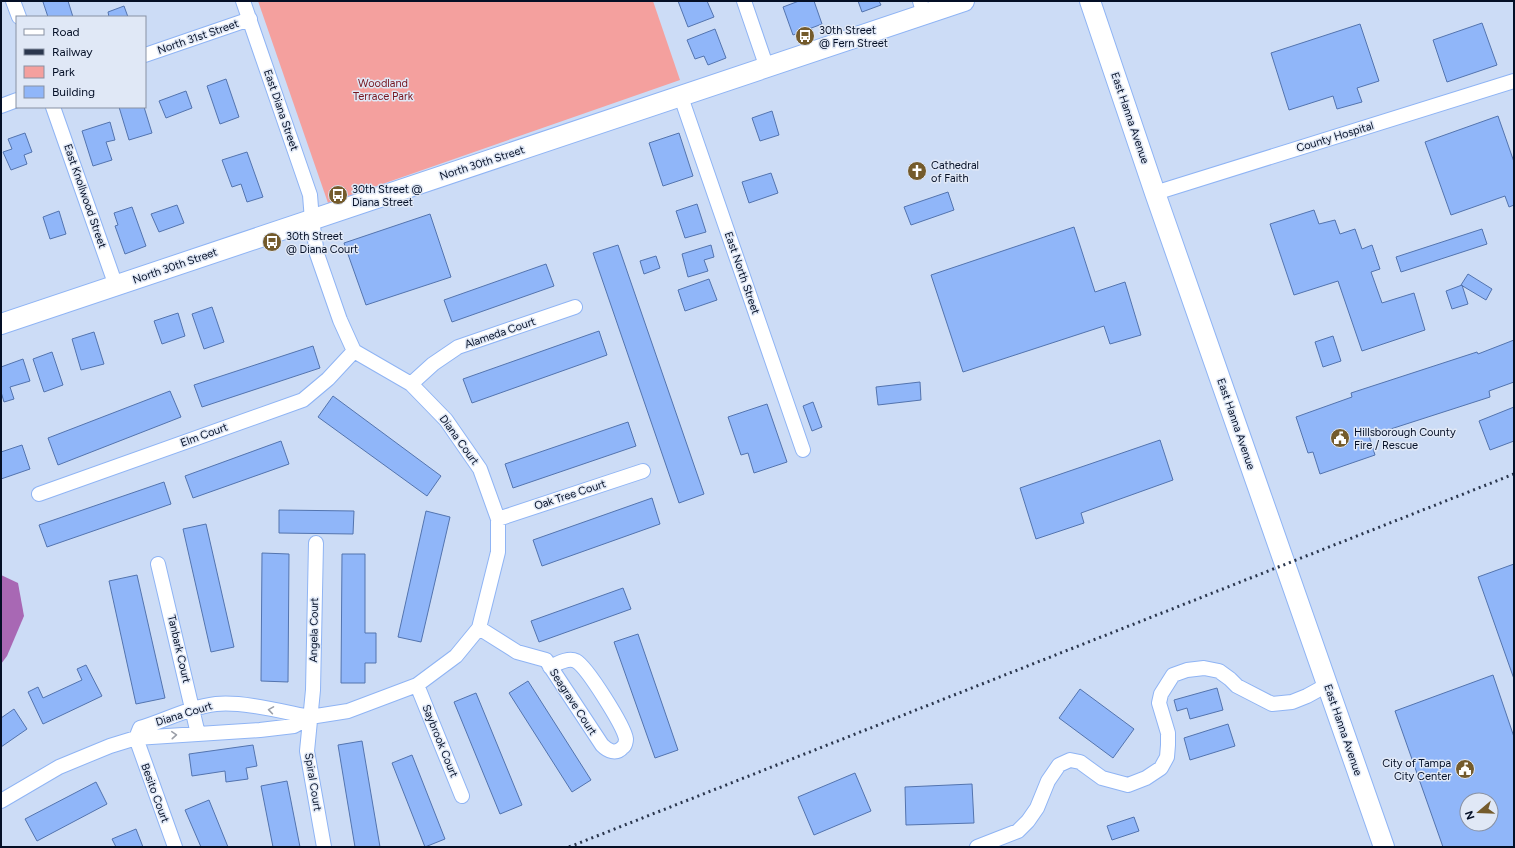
<svg xmlns="http://www.w3.org/2000/svg" width="1515" height="848" font-family="Figtree,sans-serif">
  <style>
    .green { fill: #f4a09e }
    .water { fill: #a868b4 }
    .building { fill: #90b6f9; stroke: #5374af; fill-rule: evenodd }
    .lines { fill: none; stroke-linecap: round; stroke-linejoin: round }
    .street-casing { stroke: #8fb4f4; stroke-width: 16 }
    .secondary-casing { stroke: #8fb4f4; stroke-width: 22 }
    .street { stroke: #fff; stroke-width: 14 }
    .secondary { stroke: #fff; stroke-width: 20 }
    .rail { stroke: #2b374e; stroke-width: 3; stroke-dasharray: 2 4; stroke-linecap: butt }
    .oneway { stroke: #9b9fa8 }
    .labels { text-anchor: middle; dominant-baseline: central; stroke-width: 3; stroke-linejoin: round; paint-order: stroke }
    .poi-label { font-size: 11px; fill: #040f26; stroke: #e0e8f6; text-anchor: start }
    .street-label { font-size: 11px; fill: #040f26; stroke: #e0e8f6 }
    .park-label { font-size: 11px; fill: #761620; stroke: #e0e8f6 }
  </style>
  <rect width="100%" height="100%" fill="#ccdcf6"/>
  <path class="green" d="M258 1H653L680 80 328 203Z"/>
  <path class="water" d="M1 575 18 583 24 616 7 656 1 664Z"/>
  <path class="building" d="M45 1H68L73 17H48L43 2Z
    M678 1H707L714 17 688 27Z
    M799 1H814L822 24 793 35 783 7Z
    M858 1H879L881 5 862 12Z
    M124 6 128 17H109L108 12Z
    M1482 23 1497 65 1447 82 1433 40Z
    M1360 24 1379 81 1357 88 1362 102 1337 109 1333 96 1289 110 1271 53Z
    M715 29 726 58 708 65 704 56 695 59 687 40Z
    M226 79 239 117 220 124 207 86Z
    M186 91 192 108 166 118 159 101Z
    M119 107H144L152 133 129 140Z
    M772 111 779 135 760 141 752 118Z
    M1498 116 1514 162V205L1509 207 1505 196 1451 215 1425 142Z
    M110 122 115 140 106 142 112 160 93 166 82 131Z
    M25 133 32 152 24 155 27 164 11 170 3 152 12 149 8 139Z
    M679 133 693 176 663 186 649 143Z
    M247 152 263 197 247 202 241 184 232 187 222 160Z
    M771 173 778 193 749 203 742 182Z
    M948 192 954 210 911 225 904 207Z
    M697 204 706 232 685 238 676 211Z
    M177 205 184 223 159 232 151 214Z
    M132 207 146 246 125 254 115 226 118 225 114 213Z
    M1314 210 1319 224 1335 220 1340 234 1355 229 1362 249 1372 245 1380 269 1371 272 1382 303 1414 293 1425 330 1362 351 1338 281 1294 295 1270 224Z
    M59 211 66 234 50 239 43 217Z
    M430 214 451 277 366 305 344 243Z
    M1074 227 1095 292 1125 282 1141 335 1110 344 1104 326 963 372 931 275Z
    M1482 229 1487 244 1401 272 1396 257Z
    M618 245 704 494 679 503 593 253Z
    M711 245 714 257 704 260 708 271 688 277 682 254Z
    M656 256 660 268 644 274 640 261Z
    M546 264 554 286 452 322 444 300Z
    M1468 274 1492 289 1486 300 1461 285Z
    M709 279 717 300 685 311 678 290Z
    M1462 285 1468 304 1452 309 1446 291Z
    M212 307 224 342 204 349 192 314Z
    M178 313 185 336 162 344 154 321Z
    M599 331 607 355 472 403 463 379Z
    M94 332 104 364 81 370 72 339Z
    M1333 336 1341 361 1323 367 1315 342Z
    M1514 340V382L1489 391 1490 397 1369 436 1375 455 1320 474 1313 452 1308 453 1296 417 1352 397 1351 393 1477 352 1478 354Z
    M313 346 320 368 202 407 194 385Z
    M52 352 63 385 44 392 33 359Z
    M23 359 30 381 10 387 14 399 4 402 1 392V367Z
    M920 382 921 400 878 405 876 387Z
    M170 391 181 417 58 465 48 438Z
    M333 396 441 476 427 496 318 417Z
    M813 402 822 427 812 431 803 406Z
    M767 404 787 462 754 473 748 453 741 455 728 417Z
    M1514 407V441L1490 450 1479 421Z
    M628 422 636 446 513 488 505 464Z
    M1160 440 1173 480 1081 513 1084 523 1036 539 1020 488Z
    M281 441 289 464 193 498 185 476Z
    M22 445 30 469 1 479V452Z
    M164 482 171 504 47 547 39 525Z
    M652 498 660 524 542 566 533 540Z
    M279 510 354 511 353 534 279 533Z
    M426 511 450 517 421 642 398 637Z
    M206 524 234 647 211 652 183 529Z
    M262 553 289 554 288 682 261 681Z
    M342 554H365V633H376V663H365V683H341Z
    M1514 564V679L1478 577Z
    M137 575 165 698 136 704 109 581Z
    M623 588 631 609 539 642 531 621Z
    M638 634 678 750 655 758 614 642Z
    M86 665 102 696 43 724 28 692 38 687 43 698 82 680 77 669Z
    M1493 675 1514 737V847H1443L1395 711ZM1467 800H1491V824H1467Z
    M528 681 591 780 572 792 509 693Z
    M1217 688 1223 710 1190 719 1187 708 1177 711 1174 700Z
    M1080 689 1134 729 1113 758 1059 718Z
    M476 693 522 805 500 814 454 702Z
    M14 709 27 729 1 747V718Z
    M1228 724 1235 746 1190 760 1184 738Z
    M362 741 380 847H355L338 745Z
    M253 745 257 766 246 768 248 779 226 782 225 771 192 776 189 754Z
    M412 755 445 839 425 847 392 763Z
    M855 773 871 811 814 835 798 797Z
    M287 781 300 847H273L261 786Z
    M96 782 107 804 37 841 25 819Z
    M972 784 974 823 906 825 905 787Z
    M209 800 228 847H201L185 810Z
    M1134 817 1139 831 1112 840 1107 826Z
    M136 829 143 847H116L112 839Z"/>
  <g class="lines">
    <defs>
      <path id="street" d="M13 1 19 17
        M744 1 767 68
        M920 1 924 15
        M145 55 250 19
        M681 97 803 450
        M1 106 17 100
        M53 107 116 286
        M1155 193 1514 81
        M411 384 433 364 458 347 575 307
        M39 494 303 400 328 379 354 351
        M498 519 643 471
        M316 543 313 690 307 751 324 847
        M158 564 198 734
        M479 628 517 652 546 660 602 745C608 751 616 755 623 747 625 746 626 741 626 739 624 726 587 667 576 661 568 657 557 664 550 667
        M417 685 462 796
        M136 738 140 728C166 720 190 707 216 704 242 701 284 712 310 717
        M136 738 175 847
        M1 801 59 767 110 746 136 738 260 730 294 726 310 717 348 711 417 685 456 656 479 628 498 552V519L480 469 446 420 411 384 354 351 340 320 317 254 312 220 310 195 243 1
        M977 847 1018 831 1028 821 1037 808 1048 781 1059 765 1070 760 1080 762 1102 778 1128 785 1146 778 1161 768 1167 757 1168 745V733L1159 703 1161 694 1173 675 1187 670 1204 668 1219 671 1230 679 1237 686 1272 704 1292 702 1307 696 1327 685"/>
      <path id="secondary" d="M1090 1 1155 193 1384 847
        M1 324 964 1"/>
    </defs>
    <use href="#street" class="street-casing"/>
    <use href="#secondary" class="secondary-casing"/>
    <use href="#street" class="street"/>
    <use href="#secondary" class="secondary"/>
    <path class="rail" d="M569 847 1514 474"/>
  </g>
  <defs><path id="oneway-chevron" d="M-2-3.5L2.5 0L-2 3.5" fill="none" stroke-width="1.6" stroke-linecap="round" stroke-linejoin="round"/></defs>
  <g class="oneway">
    <use href="#oneway-chevron" transform="translate(271 710) rotate(-171)"/>
    <use href="#oneway-chevron" transform="translate(174 735) rotate(-4)"/>
  </g>
  <defs>
    <symbol id="bus-disc" viewBox="-11 -11 22 22"><circle r="9.5" fill="#745b2c" stroke="#e0e8f6"/><path d="M-5-6H5V4H4V6H2V4H-2V6H-4V4H-5ZM-3.5-4V0h7V-4ZM-3.5 1.2v1.5H-2V1.2ZM2 1.2v1.5H3.5V1.2Z" fill="#fff"/></symbol>
    <symbol id="church-disc" viewBox="-11 -11 22 22"><circle r="9.5" fill="#745b2c" stroke="#e0e8f6"/><path d="M-1.2-6h2.4v3.5h3.3v2.4h-3.3V6h-2.4V-.1h-3.3v-2.4h3.3Z" fill="#fff"/></symbol>
    <symbol id="civic-disc" viewBox="-11 -11 22 22"><circle r="9.5" fill="#745b2c" stroke="#e0e8f6"/><path d="M-.6-6.5H3V-4.5H.6V-3L4-1V1h2V6H-6V1h2V-1L-.6-3ZM-1.2 2.5V6h2.4V2.5Z" fill="#fff"/></symbol>
  </defs>
  <g fill-rule="evenodd">
    <use href="#bus-disc" x="794" y="25" width="22" height="22"/>
    <use href="#church-disc" x="906" y="160" width="22" height="22"/>
    <use href="#bus-disc" x="327" y="184" width="22" height="22"/>
    <use href="#bus-disc" x="261" y="231" width="22" height="22"/>
    <use href="#civic-disc" x="1329" y="427" width="22" height="22"/>
    <use href="#civic-disc" x="1454" y="758" width="22" height="22"/>
  </g>
  <g class="labels">
    <g class="poi-label">
      <text x="819" y="30">30th Street<tspan x="819" dy="13">@ Fern Street</tspan></text>
      <text x="931" y="165">Cathedral<tspan x="931" dy="13">of Faith</tspan></text>
      <text x="352" y="189">30th Street @<tspan x="352" dy="13">Diana Street</tspan></text>
      <text x="286" y="236">30th Street<tspan x="286" dy="13">@ Diana Court</tspan></text>
      <text x="1354" y="432">Hillsborough County<tspan x="1354" dy="13">Fire / Rescue</tspan></text>
      <text x="1451" y="763" text-anchor="end">City of Tampa<tspan x="1451" dy="13">City Center</tspan></text>
    </g>
    <g class="street-label">
      <text transform="translate(198 37) rotate(-19)">North 31st Street</text>
      <text transform="translate(281 110) rotate(71)">East Diana Street</text>
      <text transform="translate(1130 118) rotate(71)">East Hanna Avenue</text>
      <text transform="translate(1335 137) rotate(-17)">County Hospital</text>
      <text transform="translate(482 163) rotate(-18)">North 30th Street</text>
      <text transform="translate(85 196) rotate(71)">East Knollwood Street</text>
      <text transform="translate(175 266) rotate(-19)">North 30th Street</text>
      <text transform="translate(742 273) rotate(71)">East North Street</text>
      <text transform="translate(500 333) rotate(-19)">Alameda Court</text>
      <text transform="translate(1236 424) rotate(71)">East Hanna Avenue</text>
      <text transform="translate(204 435) rotate(-20)">Elm Court</text>
      <text transform="translate(459 440) rotate(54)">Diana Court</text>
      <text transform="translate(570 495) rotate(-18)">Oak Tree Court</text>
      <text transform="translate(314 630) rotate(-89)">Angela Court</text>
      <text transform="translate(179 649) rotate(77)">Tanbark Court</text>
      <text transform="translate(573 702) rotate(57)">Seagrave Court</text>
      <text transform="translate(184 714) rotate(-17)">Diana Court</text>
      <text transform="translate(1343 730) rotate(71)">East Hanna Avenue</text>
      <text transform="translate(440 741) rotate(68)">Saybrook Court</text>
      <text transform="translate(313 782) rotate(81)">Spiral Court</text>
      <text transform="translate(155 793) rotate(70)">Besito Court</text>
    </g>
    <g class="park-label">
      <text x="383" y="83">Woodland<tspan x="383" dy="13">Terrace Park</tspan></text>
    </g>
  </g>
  <rect width="1515" height="848" fill="none" stroke="#040f26" stroke-width="4"/>
  <rect x="16" y="16" width="130" height="92" fill="#e0e8f6" stroke="#8891a3"/>
  <rect x="24" y="29" width="20" height="6" fill="#ffffff" stroke="#8891a3"/>
  <text x="52" y="36" font-size="12" fill="#040f26">Road</text>
  <rect x="24" y="49" width="20" height="6" fill="#2b374e" stroke="#8891a3"/>
  <text x="52" y="56" font-size="12" fill="#040f26">Railway</text>
  <rect x="24" y="66" width="20" height="12" fill="#f4a09e" stroke="#8891a3"/>
  <text x="52" y="76" font-size="12" fill="#040f26">Park</text>
  <rect x="24" y="86" width="20" height="12" fill="#90b6f9" stroke="#8891a3"/>
  <text x="52" y="96" font-size="12" fill="#040f26">Building</text>
  <g transform="translate(1479 812) rotate(251)"><circle r="19" fill="#e0e8f6" stroke="#8891a3"/>
  <path d="M0-3L7 15L0 10L-7 15Z" fill="#745b2c"/>
  <text y="-6" font-size="11" font-weight="bold" text-anchor="middle" fill="#040f26">N</text>
  </g>
</svg>
